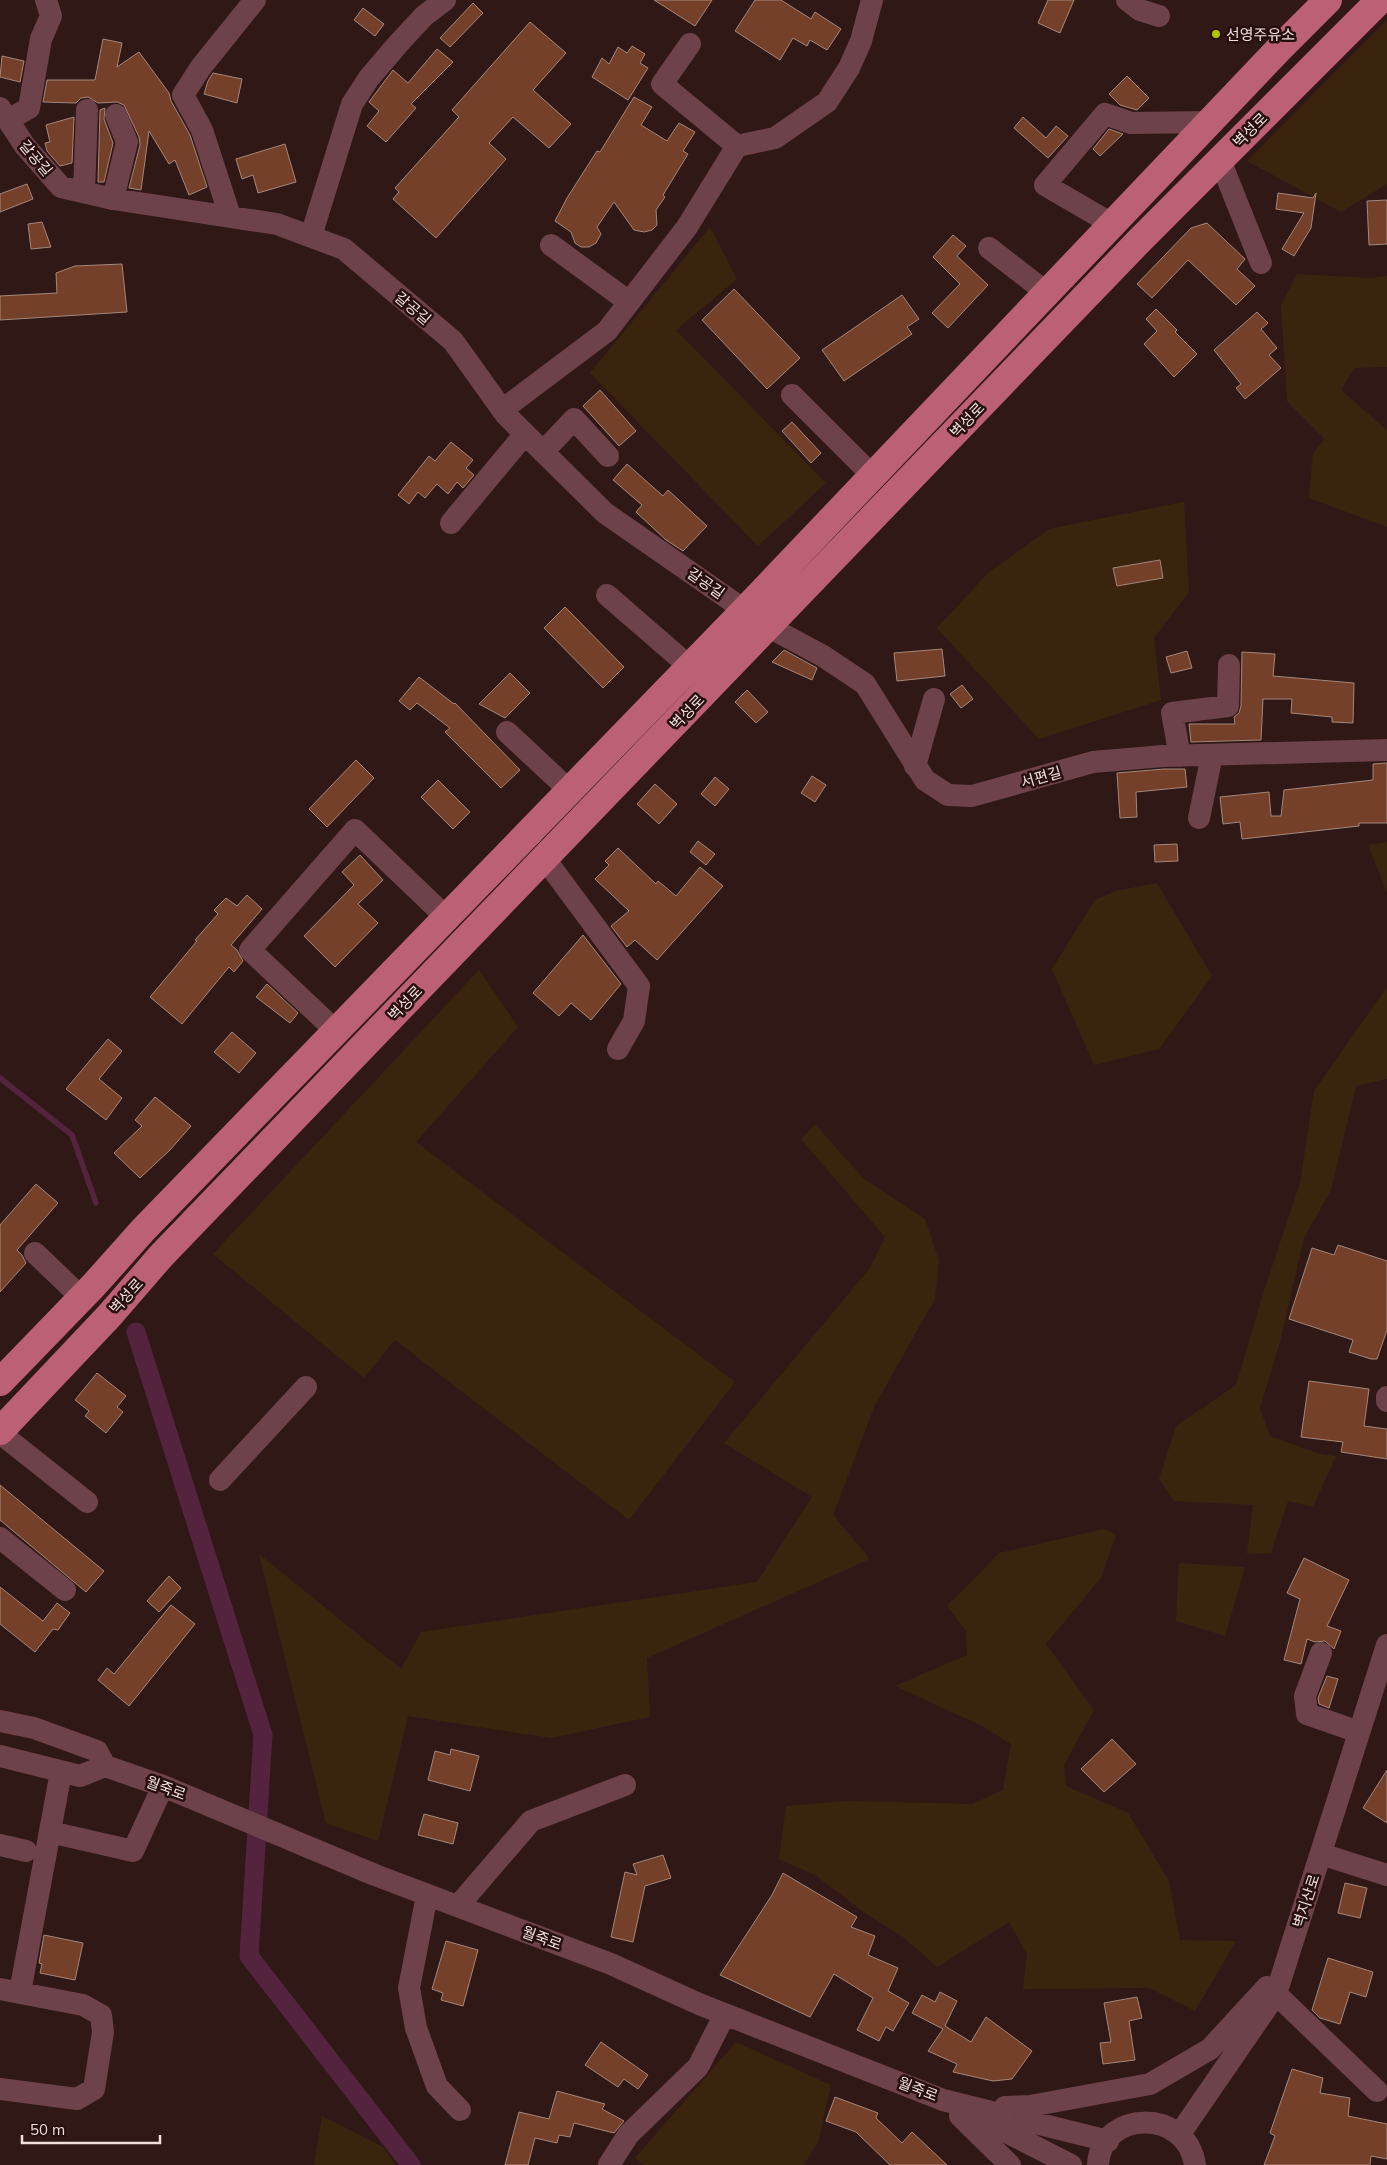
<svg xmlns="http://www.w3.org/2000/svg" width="1387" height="2165" font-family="Mulish,'Noto Sans KR',sans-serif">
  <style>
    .green { fill: #3b240e }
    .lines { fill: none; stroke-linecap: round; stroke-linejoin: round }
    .stream { stroke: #54243e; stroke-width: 5.5 }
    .canal { stroke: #54243e; stroke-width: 19 }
    .building { fill: #75402a; stroke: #a4877b }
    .minor { stroke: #6e424b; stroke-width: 22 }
    .major { stroke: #bb6075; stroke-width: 28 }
    .poi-dot { fill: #b1c500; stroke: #260f0e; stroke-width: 2 }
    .labels { text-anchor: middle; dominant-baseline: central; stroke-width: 5; stroke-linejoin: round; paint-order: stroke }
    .poi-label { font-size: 15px; fill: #f0dfdd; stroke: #260f0e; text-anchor: start }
    .street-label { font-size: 15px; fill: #f0dfdd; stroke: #260f0e }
  </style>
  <rect width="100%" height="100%" fill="#301816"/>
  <path class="green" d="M1387 20V184L1341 212 1247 161Z
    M710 227 737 279 676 330 826 483 758 546 590 373Z
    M1297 274 1370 278 1387 276V367L1354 368 1341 390 1387 430V527L1309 498 1313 453 1325 439 1287 401 1281 305Z
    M1184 502 1189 592 1154 638 1161 700 1039 739 937 628 988 573 1049 529Z
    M1387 842V893L1368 845Z
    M1157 883 1212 976 1159 1049 1094 1065 1052 969 1095 900 1115 891Z
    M479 970 518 1027 416 1142 735 1382 629 1520 395 1340 364 1378 213 1254Z
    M1387 987V1079L1356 1086 1331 1190 1304 1238 1280 1342 1260 1408 1270 1436 1320 1454 1336 1456 1313 1507 1288 1501 1271 1553 1247 1554 1253 1505 1174 1501 1159 1479 1176 1426 1236 1385 1264 1291 1300 1183 1314 1091Z
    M815 1124 864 1179 925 1219 939 1261 935 1299 875 1405 833 1515 870 1559 647 1658 650 1717 551 1738 408 1716 378 1841 326 1823 259 1554 401 1669 421 1632 757 1582 812 1497 724 1443 870 1268 885 1237 801 1139Z
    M1104 1529 1116 1535 1101 1578 1046 1644 1094 1710 1064 1765 1066 1786 1128 1813 1169 1881 1180 1940 1236 1941 1195 2011 1149 1988 1023 1989 1027 1954 1009 1922 937 1967 903 1937 865 1913 815 1875 779 1859 786 1806 846 1801 972 1804 1003 1790 1011 1744 982 1726 895 1686 967 1655 966 1631 947 1606 999 1553Z
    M1179 1563 1245 1567 1225 1636 1176 1621Z
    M736 2042 831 2085 818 2142 804 2165H643L635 2158Z
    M322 2116 383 2147 396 2165H314Z"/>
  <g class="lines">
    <path class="stream" d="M0 1078 72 1135 96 1203"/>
    <path class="canal" d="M136 1332 263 1735 249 1956 411 2165"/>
  </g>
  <path class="building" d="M654 0H712L695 26Z
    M755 0H781L811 19 815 12 841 29 827 50 810 40 807 46 793 38 780 60 735 31Z
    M1048 0H1074L1060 33 1038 23Z
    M473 3 483 13 450 47 440 38Z
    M363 8 384 24 375 36 354 20Z
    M530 22 566 53 533 90 571 124 549 148 513 117 489 143 506 159 436 238 393 199 399 192 395 188 459 117 452 110Z
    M103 39 122 43 117 67 139 52 169 93 171 101 190 135 207 187 189 195 175 160 169 164 149 131 141 190 129 188 140 145 139 137 124 105 117 102 98 103 88 97 81 98 76 103 43 102 47 80H95Z
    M632 46 645 54 640 63 648 68 628 100 592 77 602 58 609 64 618 47 627 53Z
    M437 49 453 62 411 104 416 108 386 142 367 126 379 111 369 102 393 70 408 83Z
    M2 56 24 61 20 82 0 77Z
    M213 73 242 79 237 103 204 94 208 81Z
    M1127 76 1149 98 1137 110 1120 105 1109 94Z
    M634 97 652 107 641 125 667 141 679 123 695 132 683 151 688 154 663 195 665 197 656 210 657 225 652 230 644 232 634 230 614 202 597 227 601 234 596 243 589 247H581L575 243 571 232 555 221 567 198 597 151 600 152Z
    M105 108 104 119 113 143 104 182H98L100 110Z
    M74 117 72 163 60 166 47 151 45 143 50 142 46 125Z
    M1023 117 1046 138 1056 126 1068 136 1048 158 1014 128Z
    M1109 129 1123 134 1100 156 1093 149Z
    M285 144 296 182 258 193 253 175 242 179 236 159Z
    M27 184 33 199 0 212V194Z
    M1278 193 1313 198 1316 193 1311 228 1294 256 1282 249 1304 213 1276 209Z
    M1387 200V244L1369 245 1367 201Z
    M42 222 51 247 31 249 28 224Z
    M1207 223 1245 259 1237 269 1255 286 1236 305 1188 260 1152 298 1137 284 1191 228Z
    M953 235 966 246 957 256 988 285 948 328 932 313 960 284 933 257Z
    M122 264 127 312 0 320V296L57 293 56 273 75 266Z
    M734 289 800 358 767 389 702 320Z
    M902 295 919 319 907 327 912 334 844 381 822 350Z
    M1156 309 1177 330 1175 332 1197 354 1174 377 1144 344 1157 331 1146 319Z
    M1257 312 1268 323 1261 329 1277 348 1269 355 1281 368 1245 399 1236 388 1241 384 1214 350Z
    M600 390 636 431 619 446 583 406Z
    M792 422 821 453 811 463 782 431Z
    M451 442 473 460 466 468 474 475 463 488 457 482 448 494 437 484 425 498 418 492 409 504 398 495 429 456 435 461Z
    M627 464 663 496 668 490 707 526 683 551 666 540 636 512 642 505 613 480Z
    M1160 560 1163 578 1117 586 1113 568Z
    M565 607 624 667 603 688 544 628Z
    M942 649 945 676 897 681 894 653Z
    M784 650 817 668 812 680 772 662Z
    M1187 651 1192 668 1171 673 1166 657Z
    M1242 652 1275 654 1273 676 1354 683 1353 723 1332 722V717L1291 713 1292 699H1263L1261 740 1191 742 1189 724H1235L1234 717 1239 713 1241 706Z
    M510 673 530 693 505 718 479 704Z
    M419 677 454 704 455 703 520 770 501 788 445 732 450 728 417 703 410 710 399 701Z
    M962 685 973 699 961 708 950 694Z
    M747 690 768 712 756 723 735 702Z
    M356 760 374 778 327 827 309 809Z
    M1387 763V823H1359V826L1242 839 1240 822 1223 824 1220 797 1269 792 1271 816H1281L1284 790 1373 780V764Z
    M1164 769H1185L1187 787 1136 792 1137 817 1120 818 1117 773Z
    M812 776 826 785 815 802 801 793Z
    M715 777 729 789 715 806 701 794Z
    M438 780 470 812 453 829 421 797Z
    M655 784 677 804 659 824 637 804Z
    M698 841 715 854 706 865 690 852Z
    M1177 844 1178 861 1155 862 1154 845Z
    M618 848 656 884 658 881 676 896 700 867 723 886 657 960 635 940 627 947 611 926 629 911 595 879 609 865 605 861Z
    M360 855 383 880 358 904 378 923 335 967 304 936 354 885 342 872Z
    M247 895 262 909 231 945 237 950 243 961 234 972 229 967 182 1024 150 997 197 941 195 940 218 914 214 910 226 898 237 906Z
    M583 935 621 984 591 1020 571 1003 559 1016 533 993Z
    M267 984 298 1013 290 1023 256 997Z
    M232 1032 256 1053 239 1073 214 1052Z
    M108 1039 122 1051 99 1079 122 1098 106 1120 66 1089Z
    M155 1097 191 1126 170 1150 140 1178 114 1153 142 1126 135 1120Z
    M36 1184 58 1203 17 1250 22 1255 26 1263 0 1292V1225Z
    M1338 1245 1387 1261V1330L1377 1359H1371L1349 1352 1353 1340 1289 1319 1312 1248 1334 1255Z
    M97 1373 126 1396 117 1407 123 1412 106 1433 85 1416 89 1411 75 1400Z
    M1309 1381 1369 1389 1364 1426 1387 1429V1459L1341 1452 1343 1442 1301 1437Z
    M0 1485 104 1571 86 1592 0 1520Z
    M1304 1558 1349 1580 1327 1626 1341 1631 1334 1649 1325 1641 1315 1642 1307 1639 1301 1664 1284 1660 1300 1599 1287 1593Z
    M169 1576 181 1588 159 1612 147 1601Z
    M0 1587 43 1621 57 1603 70 1613 58 1630 53 1629 35 1652 0 1624Z
    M171 1605 195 1624 129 1706 98 1680 107 1668 114 1674Z
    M1327 1676 1338 1679 1329 1708 1319 1704 1318 1698Z
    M1112 1739 1136 1764 1104 1792 1081 1769Z
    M451 1749 479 1756 470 1791 428 1780 435 1751 450 1755Z
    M1387 1770V1823L1363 1808Z
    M424 1814 458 1823 453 1844 418 1835Z
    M663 1855 671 1878 645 1886 633 1942 611 1937 625 1872 637 1875 633 1864Z
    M783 1873 857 1917 851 1927 875 1936 868 1955 898 1968 888 1991 909 2003 893 2031 886 2027 879 2041 857 2030 873 1998 834 1974 810 2017 720 1975 772 1895Z
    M1345 1883 1367 1888 1360 1918 1338 1913Z
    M44 1935 83 1943 75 1980 40 1973 42 1964 39 1963Z
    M446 1941 478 1950 463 2006 441 2000 443 1993 432 1989Z
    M1328 1958 1373 1972 1366 1997 1350 1992 1340 2024 1320 2018 1312 2010Z
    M940 1992 957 2001 945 2026 971 2042 986 2017 1032 2051 1012 2079 993 2081 953 2072 957 2064 928 2051 943 2029 912 2013 922 1995 935 2002Z
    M1137 1997 1142 2018 1129 2021 1135 2060 1103 2064 1100 2043 1111 2042 1104 2003Z
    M601 2042 648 2075 638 2089 624 2079 618 2087 585 2065Z
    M1292 2069 1323 2078 1320 2093 1350 2098 1348 2116 1387 2124V2159L1371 2156 1370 2165H1264L1275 2136 1270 2133Z
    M557 2091 605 2104 602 2109 624 2121 614 2133 574 2123 570 2137 559 2135 557 2143 535 2138 528 2165H505L519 2112 549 2119Z
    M835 2097 878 2113 876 2118 902 2143 912 2132 947 2165H890L856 2132 826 2121Z"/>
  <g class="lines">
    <path class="minor" d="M1127 0 1140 10 1159 16
      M690 44 662 84 737 146
      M0 108 25 146 61 187 113 199 277 224 344 249 453 341 506 415 605 513 769 627 823 656 865 684 925 780 948 795 972 796 1093 762 1163 756 1387 750
      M8 120 29 108 41 39 51 16 46 0
      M1220 160 1261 263
      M84 192 87 110
      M113 199 127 142 116 115
      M230 216 202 130 183 95 201 67 255 0
      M1112 224 1045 185 1105 114 1131 123 1209 122
      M311 236 352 104 369 78 398 44 424 16 445 0
      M551 245 629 302
      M989 248 1047 293
      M792 395 873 476
      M502 410 607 331 687 227 737 146 775 138 827 102 849 68 861 41 872 0
      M543 452 574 419 608 456
      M451 523 525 434
      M607 595 690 667
      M507 732 570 791
      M1180 756 1172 713 1228 706 1229 665
      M915 766 934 699
      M1199 818 1212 755
      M545 859 639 986 634 1021 618 1049
      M337 1032 250 950 355 830 447 918
      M35 1253 81 1297
      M1387 1397V1401
      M0 1433 87 1502
      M220 1480 306 1387
      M0 1538 65 1590
      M1321 1653 1305 1696 1307 1714 1359 1732
      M0 1721 34 1728 97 1751 105 1766
      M0 1756 80 1776 105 1766 163 1786 375 1875 611 1964 699 2004 943 2100 1108 2141
      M50 1832 133 1851 163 1786
      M0 1845 26 1851
      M1321 1854 1387 1875
      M427 1895 409 1988 416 2028 437 2086 460 2110
      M458 1906 531 1821 625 1785
      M0 1989 83 2005 101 2015 103 2032 94 2089 77 2099 0 2089
      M20 1992 61 1772
      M1276 1994 1377 2091
      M1005 2107 1030 2106 1150 2084 1210 2049 1267 1987
      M960 2116 1010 2165
      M975 2116 1071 2165
      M1179 2135 1276 1994 1387 1645
      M609 2165 628 2135 698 2067 725 2014
      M1098 2165C1101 2109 1187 2108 1195 2165"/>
    <path class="major" d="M0 1382 94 1285 143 1230 744 611 1280 48 1328 0
      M0 1431 109 1316 161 1256 1140 240 1380 0"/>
  </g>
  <circle class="poi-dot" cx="1216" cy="34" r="5"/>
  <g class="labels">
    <g class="poi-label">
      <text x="1226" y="34">선영주유소</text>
    </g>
    <g class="street-label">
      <text transform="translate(1250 130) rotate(-45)">벽성로</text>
      <text transform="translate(36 158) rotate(50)">갈공길</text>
      <text transform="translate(413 308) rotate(40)">갈공길</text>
      <text transform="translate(967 420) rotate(-46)">벽성로</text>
      <text transform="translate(706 583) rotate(35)">갈공길</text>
      <text transform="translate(687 712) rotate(-46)">벽성로</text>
      <text transform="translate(1041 777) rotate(-16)">서편길</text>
      <text transform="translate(405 1003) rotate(-46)">벽성로</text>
      <text transform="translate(126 1296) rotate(-48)">벽성로</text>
      <text transform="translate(166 1788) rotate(20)">월죽로</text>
      <text transform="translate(1306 1901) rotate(-72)">벽지산로</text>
      <text transform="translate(542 1938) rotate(20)">월죽로</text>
      <text transform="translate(918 2089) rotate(21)">월죽로</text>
    </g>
  </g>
  <path d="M22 2135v8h138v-8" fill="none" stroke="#f0dfdd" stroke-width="2.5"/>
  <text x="30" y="2135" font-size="15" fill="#f0dfdd" stroke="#260f0e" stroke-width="4" paint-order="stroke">50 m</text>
</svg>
